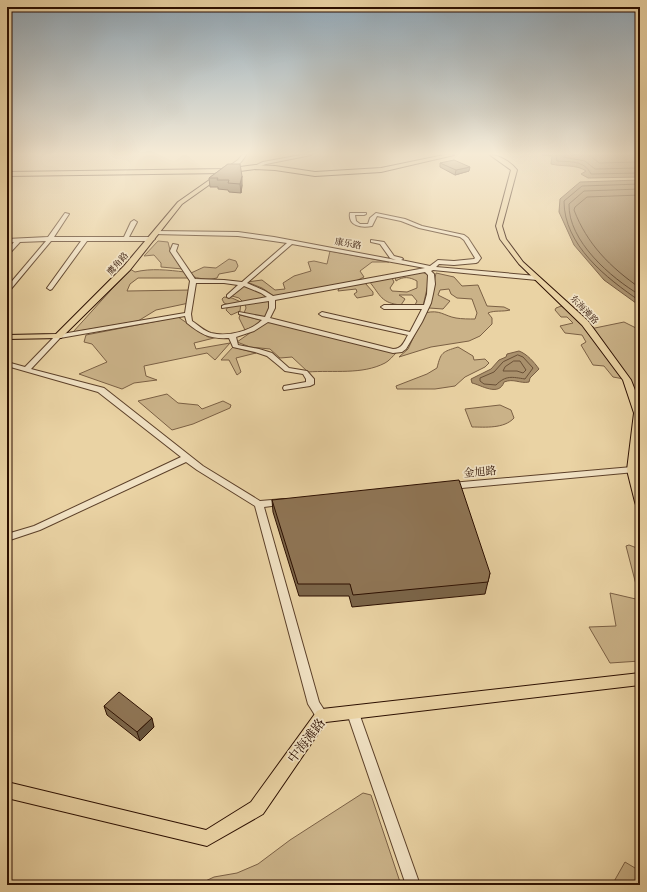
<svg xmlns="http://www.w3.org/2000/svg" width="647" height="892" font-family="'Old Standard TT','Noto Serif SC',serif">
  <style>
    .green { fill: #cab288; stroke: #7b6044 }
    .water { fill: #a9906c; stroke: #775c41 }
    .lines { fill: none; stroke-linecap: round; stroke-linejoin: round }
    .shore { stroke: #6a5036; stroke-width: 1 }
    .minor-casing { stroke: #5c4029; stroke-width: 2 }
    .major-casing { stroke: #2c0f00; stroke-width: 2 }
    .minor { fill: #f1e2c4; fill-rule: evenodd }
    .major { fill: #ead3a4; fill-rule: evenodd }
    .wall { fill: #7b6549; stroke: #2c0f00 }
    .shaded-wall { fill: #64523c; stroke: #2c0f00 }
    .building { fill: #8f7555; stroke: #2c0f00 }
    .labels { text-anchor: middle; dominant-baseline: central; stroke-width: 3.5; stroke-linejoin: round; paint-order: stroke }
    .far-street-label { font-size: 9px; fill: #2c0f00; stroke: #f1e2c4 }
    .street-label { font-size: 11px; fill: #2c0f00; stroke: #f1e2c4 }
    .near-street-label { font-size: 13px; fill: #2c0f00; stroke: #f1e2c4 }
  </style>
  <rect width="100%" height="100%" fill="#ead3a4"/>
  <filter id="stains"><feTurbulence type="fractalNoise" baseFrequency=".005" numOctaves="4"/><feColorMatrix values="0 0 0 0 .2 0 0 0 0 .09 0 0 0 0 .02 0 0 0 .5 -.17"/></filter>
  <radialGradient id="worn" r=".72"><stop offset=".6" stop-color="#630" stop-opacity="0"/><stop offset="1" stop-color="#630" stop-opacity=".3"/></radialGradient>
  <path class="green" d="M158 241 168 242 170 250 183 269 161 267V263L154 255 144 256Z
    M330 251 389 262H372L360 271 364 277 354 282 274 296 262 288 247 282 262 280 275 290 285 289 283 283 294 276 311 271 308 262 314 261 327 264Z
    M229 259 236 261 238 266 235 271 219 274 217 278C209 280 201 279 194 277L191 273 204 267 216 268Z
    M130 269 135 272C151 268 168 270 185 272L189 278H138L130 284 127 291 191 290 189 303 156 310 138 321 73 332Z
    M421 272 428 274 429 280 423 306 415 305 417 301 412 295H399L405 299 401 305C381 303 381 296 369 281L392 278 394 282 390 288 392 291 407 292 417 288V281C410 277 403 276 396 281L395 277Z
    M436 273 454 277 462 286 478 285 487 306 504 307 510 310C502 312 495 310 488 313L492 318V324L480 336 469 341 431 347 399 357 408 349 425 313C440 309 444 316 456 318 462 319 469 319 475 319L477 313 472 299 457 298 451 294 449 289 440 290 438 295 450 301 443 309 429 308Z
    M365 283 373 292V295L357 298 354 294 357 292 356 289 338 291 339 287Z
    M245 284 262 293 267 297 243 302 239 298 232 296Z
    M224 297 232 298 241 302 240 311 231 315 226 310 229 305 224 303 222 299Z
    M269 300 270 305 265 318 244 313 246 308 245 304Z
    M564 305 584 326 624 379 613 377 604 366 593 365 581 345 586 342 582 335 565 333 560 326 573 323 567 317H561L555 310 556 308Z
    M240 315 261 320 255 326 245 330 239 318Z
    M178 317 208 337H218L194 343 196 349 230 343 215 360 207 353 144 366 146 376 157 380 134 383 122 389 79 374 107 362 92 344 84 342 86 335Z
    M267 321 396 353C393 356 389 361 385 363 362 375 333 370 308 372L292 357 280 358 270 349 250 347 237 342Z
    M624 322 640 330V502L632 470 638 412 623 373 590 329Z
    M233 347 256 353 236 358 241 372 237 375 229 360H221Z
    M458 347 473 356 474 360 485 359 489 363 485 367 465 377 455 386 435 389H397L396 386 427 374 437 368C441 352 442 352 458 347Z
    M167 394 178 403 198 405 202 409 223 401 231 405 230 408 193 424 172 430 138 401Z
    M500 405 511 410 514 418C504 429 485 427 472 427L465 409Z
    M629 545 637 548 640 562V661L610 663 589 627 616 626 610 593 640 600 626 546Z
    M363 793 371 795 401 885H197L214 877 237 873 258 864 290 840Z
    M625 862 640 871V885H612Z"/>
  <path class="water" d="M542 155H640V177L588 178 581 174 586 171C576 164 563 167 551 164L552 156Z
    M640 180V306L604 280 574 245 559 212 560 199 580 182Z
    M519 351C527 354 534 362 539 369L530 378 529 382C520 384 514 378 504 382 499 397 481 385 472 383L471 379 491 369 499 360 506 357 507 354Z"/>
  <g class="lines">
    <path class="shore" d="M556 155 557 161C570 162 584 160 591 174L640 173
      M561 155 563 157 585 161 595 169 640 168
      M589 155 599 163 640 162
      M640 184 582 186 564 201C564 245 606 278 640 301
      M640 189 584 191 569 204C568 241 611 278 640 295
      M640 195 587 197 575 207 574 210C587 244 610 267 640 288
      M518 355 523 357 533 368 525 379C512 377 506 375 496 385L484 384 480 381V378L494 372 503 362Z
      M514 361H520L526 370 523 373 517 371H503L505 367Z"/>
    <defs>
      <path id="minor" d="M242 155H246C242 162 234 171 225 171V169L238 160Z
        M301 155H311L266 164 252 169 250 168 263 162Z
        M65 213 69 214 54 237H124L131 222 134 220 137 222 129 237H152L155 239 152 241H87L52 289 50 290 47 288 81 241H51L11 289H7V287L46 241 20 242 9 254 7 255V250L14 242 7 243V239L48 237Z
        M350 213H366V214L364 215H355L356 221 360 224H368L370 218 376 213 405 219 422 226 464 235 468 238 481 258 478 262 476 263 454 265 439 264 436 267 537 276 540 278 537 280 433 270 431 271 434 274 435 284 433 294 431 303 422 322 406 349 402 352 393 353 268 322 254 331 236 337 238 345 259 349 272 353 289 368 307 371 314 379V384L310 386 284 390 283 388 284 386 306 382V379L303 374 285 371 278 365 267 356 255 352 233 347 229 338C210 339 202 335 187 323L185 316 60 338 31 369 104 388 203 466 260 501 284 499 287 500 288 502 287 504 264 507 319 702 328 716 326 720 322 721 318 720 308 704 255 506 197 470 186 462 40 530 7 541V534L34 526 181 457 98 392 7 366V362L25 367 56 335 185 313 190 281 170 251 173 244 178 245 176 251 195 279 224 280 242 282 287 243 238 236 154 234V232L156 231 238 232 274 237 396 260 390 258 380 244 371 242V240L384 242 394 256 402 258 403 259 401 260 430 266 438 260 454 261 474 259 475 258 464 240 460 237 419 228 401 221 377 216 372 226C361 228 348 226 350 213ZM292 244 425 268 273 296 265 291 247 283ZM425 272 428 275 427 294 424 305H384L381 307 384 309H422L410 332 322 312 319 314 322 316 408 335C404 342 402 349 393 349L270 318 275 308V300ZM196 283H224L238 285 227 295V297L229 298 244 286 261 293 267 297 224 305 222 306V308L269 301V308L265 317 239 312V314L262 320C250 332 227 337 211 333 204 331 198 325 192 321L191 314Z
        M632 467 636 470 635 472 451 489 448 488 447 486 448 484 451 483Z
        M353 708 357 709 359 713 420 885H406L347 713 349 709Z"/>
      <path id="major" d="M444 155H454L381 172 315 176 275 170 255 169 225 173 7 176V172L225 169 255 165 275 166 315 172 381 168Z
        M490 155C499 155 511 162 517 170L502 226 506 239 523 262 588 321 631 380 640 403V446L637 470 640 481V506L636 505 635 502 627 470 634 413 623 380 582 325 519 264 500 239 496 226 511 170Z
        M218 174 223 175 182 204 130 270 61 338 7 339V335L56 334 124 266 178 202Z
        M640 673V685L326 722 263 814 207 846 7 798V782L206 830 251 802 317 711 322 709Z"/>
    </defs>
    <use href="#minor" class="minor-casing"/>
    <use href="#major" class="major-casing"/>
    <use href="#minor" class="minor"/>
    <use href="#major" class="major"/>
  </g>
  <path class="wall" d="M440 163 469 171 455 175 440 167Z
    M228 164 242 185 241 193 229 192 228 190 218 189V187H210L209 178Z
    M272 500 490 573 485 594 352 607 349 596H299L273 512Z
    M104 706 154 727 140 741 107 715Z"/>
  <path class="shaded-wall" d="M470 167 469 171 455 175 456 170Z
    M242 176V185L241 193 240 184Z
    M152 718 154 727 140 741 137 732Z"/>
  <path class="building" d="M454 160 470 167 456 170 440 163Z
    M228 164H240L242 176 240 184 228 183 229 180H217L218 178H209Z
    M459 480 490 573 488 582 353 595 350 584H298L272 500Z
    M119 692 152 718 137 732 104 706Z"/>
  <linearGradient id="sky" x2="0" y2="1"><stop stop-color="#8fa6b6"/><stop offset="0.55" stop-color="#f6ebd6"/><stop offset="1" stop-color="#f6ebd6" stop-opacity="0"/></linearGradient>
  <rect width="647" height="280" fill="url(#sky)"/>
  <g class="labels">
    <g class="far-street-label">
      <text transform="translate(348 244) rotate(10)">康乐路</text>
      <text transform="translate(118 264) rotate(-48)">鹰角路</text>
      <text transform="translate(584 310) rotate(46)">东海滩路</text>
    </g>
    <g class="street-label">
      <text transform="translate(480 473) rotate(-5)">金旭路</text>
    </g>
    <g class="near-street-label">
      <text transform="translate(307 741) rotate(-52)">中海滩路</text>
    </g>
  </g>
  <rect width="647" height="892" fill="none" stroke="#ead3a4" stroke-width="24"/>
  <rect x="8" y="8" width="631" height="876" fill="none" stroke="#2c0f00" stroke-width="2"/>
  <rect x="12" y="12" width="623" height="868" fill="none" stroke="#2c0f00"/>
  <rect width="100%" height="100%" filter="url(#stains)"/>
  <rect width="100%" height="100%" fill="url(#worn)"/>
</svg>
